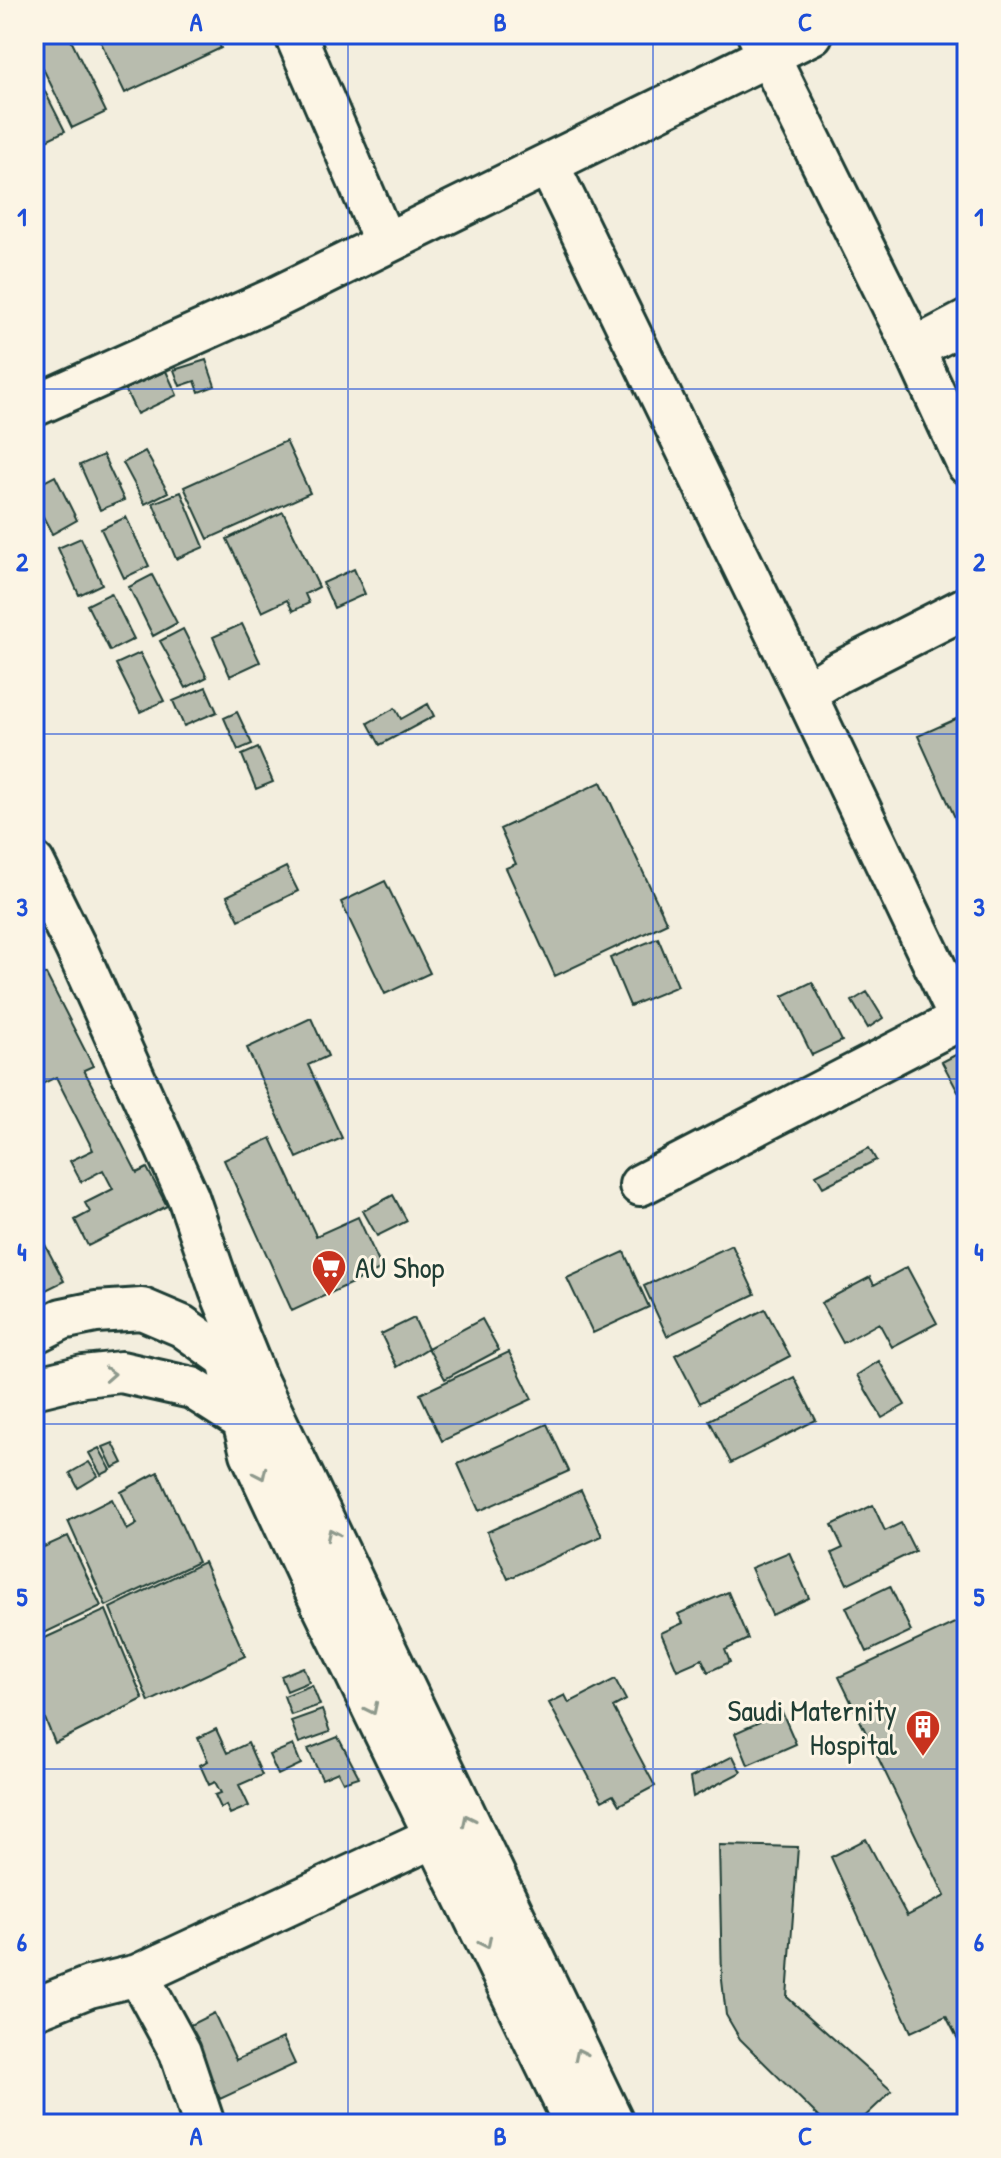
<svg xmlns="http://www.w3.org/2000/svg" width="1001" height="2158" font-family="'Patrick Hand',sans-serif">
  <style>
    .building { fill: #b8bcae; stroke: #1f3d34; stroke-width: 2 }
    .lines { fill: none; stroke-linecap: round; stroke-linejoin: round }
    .minor-casing { stroke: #1f3d34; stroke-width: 46 }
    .minor { stroke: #fcf5e5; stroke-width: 40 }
    .oneway { stroke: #8e998c }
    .grid { fill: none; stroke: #1d4ed8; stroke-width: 2; stroke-opacity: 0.55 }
    .labels { text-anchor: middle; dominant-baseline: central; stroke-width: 6; stroke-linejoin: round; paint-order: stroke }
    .poi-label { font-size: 30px; fill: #1f3d34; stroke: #fcf5e5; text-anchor: start }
    .neatline { fill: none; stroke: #1d4ed8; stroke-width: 3 }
    .grid-label { font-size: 26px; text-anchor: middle; font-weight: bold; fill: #1d4ed8 }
  </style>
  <rect width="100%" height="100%" fill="#f3eede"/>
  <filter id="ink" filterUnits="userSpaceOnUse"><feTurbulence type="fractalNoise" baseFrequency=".0125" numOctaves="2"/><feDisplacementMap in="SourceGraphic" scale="16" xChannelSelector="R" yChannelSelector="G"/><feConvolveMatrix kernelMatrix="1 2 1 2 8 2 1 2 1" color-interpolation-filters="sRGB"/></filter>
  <g filter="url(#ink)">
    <path class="building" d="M34 34H68L106 112 72 128 34 50Z
      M97 34H214L221 48 125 93Z
      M34 70 65 131 34 146Z
      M206 360 215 386 199 392 195 381 180 386 174 370Z
      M166 371 177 395 137 414 125 389Z
      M286 441 310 493 208 539 184 487Z
      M145 451 168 492 145 504 123 463Z
      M103 455 124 500 100 510 80 465Z
      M55 476 77 520 52 534 34 499V487Z
      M181 492 204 547 176 559 153 503Z
      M283 512 319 587 305 594 309 603 293 611 287 600 262 612 227 539Z
      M126 517 149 566 124 578 101 529Z
      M81 538 102 584 79 595 58 548Z
      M354 569 365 594 334 608 323 583Z
      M152 575 177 623 153 636 129 587Z
      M111 593 134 639 110 651 87 605Z
      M242 624 260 662 230 676 213 637Z
      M183 629 207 677 186 688 160 641Z
      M140 653 164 701 140 712 116 664Z
      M206 687 217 712 184 726 173 701Z
      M428 704 434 716 380 745 368 723 395 708 401 719Z
      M237 712 252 744 238 750 224 718Z
      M967 714V844L918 736Z
      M258 748 273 782 256 789 242 755Z
      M601 782 667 923 555 976 506 868 516 864 500 829Z
      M286 867 298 891 239 920 227 896Z
      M385 881 430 973 385 994 341 902Z
      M658 938 678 986 630 1006 610 958Z
      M46 974 93 1066 84 1070 137 1173 147 1168 167 1206 88 1246 75 1220 90 1212 85 1203 113 1189 103 1170 81 1182 70 1161 93 1150 56 1077 34 1088V980Z
      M812 982 842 1041 812 1055 783 996Z
      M867 992 883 1018 868 1028 852 1001Z
      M311 1018 328 1056 308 1065 342 1138 297 1158 247 1048Z
      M967 1049V1087L958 1092 942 1062Z
      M271 1138 316 1236 358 1217 382 1269 292 1311 224 1160Z
      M869 1148 876 1160 823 1187 816 1175Z
      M393 1195 407 1221 377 1236 363 1211Z
      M40 1235 64 1281 34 1296V1238Z
      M732 1245 755 1294 667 1336 644 1286Z
      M624 1252 649 1307 593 1333 567 1278Z
      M907 1267 937 1323 892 1347 879 1323 843 1343 821 1303 870 1277 874 1285Z
      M765 1309 790 1356 700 1403 675 1355Z
      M414 1318 428 1348 397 1367 381 1334Z
      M482 1319 499 1350 445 1379 428 1348Z
      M509 1352 532 1399 442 1441 420 1394Z
      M879 1361 905 1405 882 1418 857 1375Z
      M794 1377 816 1420 731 1463 709 1420Z
      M547 1424 569 1471 479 1511 458 1464Z
      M113 1443 123 1463 113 1468 103 1447Z
      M99 1448 111 1470 101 1475 89 1453Z
      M89 1462 98 1476 78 1488 70 1473Z
      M158 1472 198 1562 106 1606 68 1521 112 1499 127 1530 137 1524 121 1492Z
      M581 1490 602 1536 508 1579 487 1532Z
      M873 1505 885 1531 901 1523 915 1551 847 1584 832 1553 843 1548 832 1525Z
      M34 1527 44 1547 68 1536 101 1606 34 1638Z
      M789 1552 809 1598 772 1615 751 1568Z
      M204 1562 245 1656 149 1702 110 1608Z
      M890 1586 911 1631 867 1652 846 1607Z
      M728 1592 748 1639 725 1650 730 1662 708 1672 702 1659 677 1670 661 1633 683 1623 678 1614Z
      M106 1610 143 1699 55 1743 34 1692V1643Z
      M965 1618 967 1622V2057L946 2016 911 2032 831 1857 866 1839 907 1916 945 1896 839 1677Z
      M303 1667 309 1682 287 1691 281 1676Z
      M615 1679 626 1700 613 1707 655 1786 619 1805 613 1795 602 1801 549 1703 565 1695 569 1703Z
      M312 1685 320 1705 291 1715 284 1696Z
      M322 1710 330 1732 299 1743 291 1721Z
      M782 1712 796 1744 748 1765 735 1733Z
      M216 1729 227 1753 248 1743 262 1775 239 1785 249 1806 230 1814 226 1805 221 1808 215 1795 221 1793 215 1782 209 1785 200 1765 208 1761 198 1738Z
      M338 1737 359 1777 343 1782 338 1772 322 1779 308 1749Z
      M293 1745 301 1764 278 1775 269 1755Z
      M733 1756 741 1772 693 1797 690 1778Z
      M719 1845 798 1847 787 1997 892 2091 857 2124H826L740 2039 726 2015 722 1980Z
      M214 2013 236 2060 283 2038 295 2064 220 2099 186 2027Z"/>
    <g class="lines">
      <defs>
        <path id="minor" d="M295 34 385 243
          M758 34 914 349 967 464
          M548 164 805 693 960 1019
          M914 349 967 321
          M34 406 273 299 812 34
          M805 693 837 673 967 607
          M34 863 76 948 188 1197 220 1290 257 1381 614 2124
          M640 1185 967 1016
          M34 1333 62 1319 96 1312 142 1309 182 1326 245 1371
          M226 1353 251 1453 314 1588 575 2124
          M34 1388 83 1376 121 1372 192 1388 242 1420 256 1426
          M138 1975 180 2052 204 2124
          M34 2009 89 1987 138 1975 434 1837"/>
      </defs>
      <use href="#minor" class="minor-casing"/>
      <use href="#minor" class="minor"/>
    </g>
    <defs><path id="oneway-chevron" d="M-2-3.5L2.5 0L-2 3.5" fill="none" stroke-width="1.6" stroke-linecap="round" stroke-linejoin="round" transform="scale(2)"/></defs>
    <g class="oneway">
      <use href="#oneway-chevron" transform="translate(110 1374) rotate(-3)"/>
      <use href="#oneway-chevron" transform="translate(261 1474) rotate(65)"/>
      <use href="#oneway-chevron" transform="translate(332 1534) rotate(-115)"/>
      <use href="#oneway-chevron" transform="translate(372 1709) rotate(64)"/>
      <use href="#oneway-chevron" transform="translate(468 1820) rotate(-116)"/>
      <use href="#oneway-chevron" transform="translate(486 1943) rotate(64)"/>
      <use href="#oneway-chevron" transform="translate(580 2054) rotate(-116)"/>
    </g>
  </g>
  <path class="grid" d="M348 34V2124M653 34V2124M34 389H967M34 734H967M34 1079H967M34 1424H967M34 1769H967"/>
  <defs>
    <symbol id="supermarket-pin" viewBox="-11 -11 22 30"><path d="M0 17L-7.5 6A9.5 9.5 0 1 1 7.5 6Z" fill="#c8321e" stroke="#fcf5e5"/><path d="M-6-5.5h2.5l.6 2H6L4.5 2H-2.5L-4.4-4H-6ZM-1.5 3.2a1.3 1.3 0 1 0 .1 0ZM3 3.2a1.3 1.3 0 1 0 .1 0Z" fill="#fff"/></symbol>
    <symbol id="building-pin" viewBox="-11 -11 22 30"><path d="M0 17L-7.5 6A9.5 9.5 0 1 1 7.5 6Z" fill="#c8321e" stroke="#fcf5e5"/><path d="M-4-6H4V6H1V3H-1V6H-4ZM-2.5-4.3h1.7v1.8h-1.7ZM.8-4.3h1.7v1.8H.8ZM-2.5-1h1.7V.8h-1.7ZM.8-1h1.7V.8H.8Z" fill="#fff"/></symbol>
  </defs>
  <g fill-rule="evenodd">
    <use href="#supermarket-pin" x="309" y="1247" width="40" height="54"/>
    <use href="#building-pin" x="903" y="1707" width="40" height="54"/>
  </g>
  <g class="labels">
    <g class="poi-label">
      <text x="355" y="1267">AU Shop</text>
      <text x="897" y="1710" text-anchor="end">Saudi Maternity<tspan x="897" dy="34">Hospital</tspan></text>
    </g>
  </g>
  <rect width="1001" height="2158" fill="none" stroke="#fcf5e5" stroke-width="88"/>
  <rect x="44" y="44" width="913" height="2070" class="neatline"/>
  <g class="grid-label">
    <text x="196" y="31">A</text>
    <text x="500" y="31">B</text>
    <text x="805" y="31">C</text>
    <text x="22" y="226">1</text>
    <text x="979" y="226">1</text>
    <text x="22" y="571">2</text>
    <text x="979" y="571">2</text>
    <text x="22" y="916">3</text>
    <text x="979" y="916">3</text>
    <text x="22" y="1261">4</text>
    <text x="979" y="1261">4</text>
    <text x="22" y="1606">5</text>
    <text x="979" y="1606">5</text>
    <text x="22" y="1951">6</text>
    <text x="979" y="1951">6</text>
    <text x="196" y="2145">A</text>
    <text x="500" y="2145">B</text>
    <text x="805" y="2145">C</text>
  </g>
</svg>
